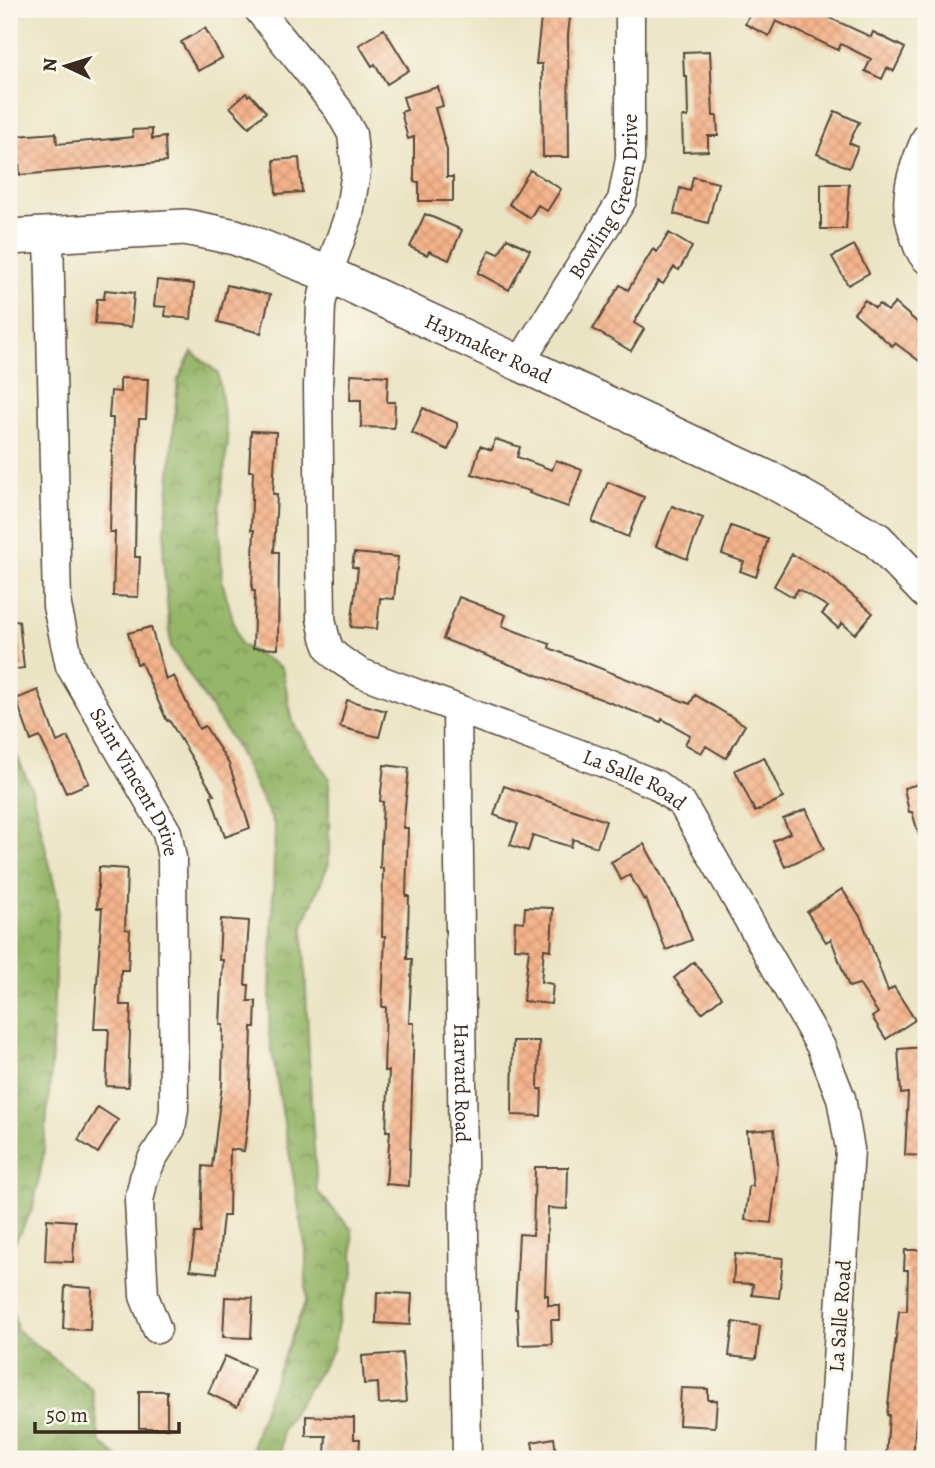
<svg xmlns="http://www.w3.org/2000/svg" width="935" height="1468" font-family="Alegreya,serif">
  <style>
    .forest { fill: url(#forest-crowns); stroke: #687044; stroke-width: 2 }
    .building { fill: url(#building-cross-hatch) }
    .lines { fill: none; stroke-linecap: round; stroke-linejoin: round }
    .minor-casing { stroke: #554637; stroke-width: 31 }
    .major-casing { stroke: #554637; stroke-width: 38 }
    .minor { stroke: #fff; stroke-width: 28 }
    .major { stroke: #fff; stroke-width: 35 }
    .labels { text-anchor: middle; dominant-baseline: central; stroke-width: 6; stroke-linejoin: round; paint-order: stroke }
    .street-label { font-size: 21px; fill: #3b2a1e; stroke: #fbf7ec }
  </style>
  <defs>
    <pattern id="forest-crowns" width="20" height="18" patternUnits="userSpaceOnUse" patternTransform="scale(1.75)"><rect width="20" height="18" fill="#95b669"/><path d="M2 6a3 3 0 1 1 6 0M12 15a3 3 0 1 1 6 0" fill="none" stroke="#7b9456"/></pattern>
    <pattern id="building-cross-hatch" width="8" height="8" patternUnits="userSpaceOnUse" patternTransform="scale(1.75)"><rect width="8" height="8" fill="#f4b38b"/><path d="M0 0l8 8M0 8l8-8" fill="none" stroke="#d29a78"/></pattern>
  </defs>
  <rect width="100%" height="100%" fill="#fbf7ec"/>
  <filter id="ink" filterUnits="userSpaceOnUse"><feTurbulence type="fractalNoise" baseFrequency=".0143" numOctaves="2"/><feDisplacementMap in="SourceGraphic" scale="14" xChannelSelector="R" yChannelSelector="G"/><feConvolveMatrix kernelMatrix="1 2 1 2 8 2 1 2 1" color-interpolation-filters="sRGB"/></filter>
  <filter id="wash" filterUnits="userSpaceOnUse"><feTurbulence type="fractalNoise" baseFrequency=".00686" numOctaves="4" result="noise"/><feDisplacementMap in="SourceGraphic" scale="28" xChannelSelector="R" yChannelSelector="G"/><feGaussianBlur stdDeviation="1.57" result="paint"/><feColorMatrix in="noise" values="0 0 0 0 0 0 0 0 0 0 0 0 0 0 0 0 0 1.4 0 .05"/><feComposite in="paint" operator="in"/></filter>
  <g filter="url(#wash)">
    <rect width="100%" height="100%" fill="#ebe4c4"/>
    <path class="forest" d="M192 352 218 373 228 441 219 511 222 581 240 644 282 668 293 723 329 778V863L303 925 311 1102 317 1191 352 1230 354 1274 342 1301 333 1350 282 1430 281 1459H251L255 1436 268 1397 306 1300V1250L269 1035 275 826 234 743 171 647 163 557 178 380Z
      M9 740 31 787 58 900 51 1071 43 1158 33 1208 9 1253Z
      M9 1296 17 1330 92 1389 100 1443 121 1459H9Z"/>
    <g id="blocks">
      <path class="building" d="M542 9H571L568 35 569 157H543L542 64H536Z
        M748 9H824L833 13 830 18 871 37 873 32 905 48 894 71 887 68 882 79 865 71 871 59 841 44 838 50 776 21 769 36 745 24 752 10Z
        M205 28 222 58 198 71 181 42Z
        M384 29 409 70 387 84 375 64 372 66 359 45Z
        M710 51 713 116H717L718 136H708V151L683 152 682 117H688L687 76H684L683 52Z
        M438 87 443 106 435 108 447 150V177H453V201H419V182H414V137L408 139 401 112 407 110 403 97Z
        M246 93 248 96 250 94 266 112 249 127 230 107Z
        M835 111 859 122 849 143 858 147 849 168 817 154Z
        M152 129V139L165 137 166 162 20 175 17 136 56 133 57 144 133 137 132 130Z
        M299 158 302 192 276 194 274 160Z
        M530 170 561 189 547 211 538 205 530 218 509 204Z
        M693 177 718 183 708 223 674 214 680 188 690 191Z
        M821 184H849L846 229H821Z
        M425 214 462 230 449 260 429 251 427 255 410 247Z
        M669 233 692 247 679 270 674 267 663 284 658 281 634 323 644 329 631 351 593 329 620 285 628 290 653 249 657 252Z
        M507 238 530 250 509 290 478 273 490 250 499 254Z
        M854 245 869 273 848 285 832 257Z
        M157 280 194 284 191 319 165 316 166 307 154 306Z
        M227 285 270 295 261 333 218 322Z
        M105 290 134 293 131 327 95 324 97 299H104Z
        M865 300 875 308 879 304 888 311 895 303 926 330V366L895 343 892 346 854 313Z
        M351 374 388 376 387 402H395L394 428 361 427V400H350Z
        M120 378 148 379 146 419H139L136 494 135 557H140L138 597 113 596 115 532H110L113 418H109L111 391 120 392Z
        M423 408 457 423V429L448 450 412 433Z
        M251 431 276 432 273 494H277L274 552H279L278 649 253 648 255 591H252L254 530H251L253 471H249Z
        M495 439 520 447 517 457 552 470 556 460 582 470 568 507 529 493 530 491 472 474 480 446 492 450Z
        M608 482 644 497 628 537 592 522Z
        M672 506 703 518 687 559 656 546Z
        M731 526 768 539 756 577 740 571 744 562 722 554Z
        M354 553 398 557 394 599 380 598 377 629 351 627 358 568 352 567Z
        M792 554 828 575 873 613 855 634 842 623 838 628 822 614 828 607 798 589 793 597 774 586Z
        M459 597 506 615 502 626 550 644 549 648 690 704 695 695 745 725 726 758 706 746 701 753 685 744 690 735 662 719 661 722 443 639Z
        M19 621 24 668 9 670V622Z
        M151 627 166 680 174 676 199 729 205 726 229 764 250 828 225 837 211 796 214 795 169 720 167 721 141 663 137 664 128 633Z
        M38 690 57 742 68 737 89 783 66 793 40 737 31 741 16 699Z
        M347 700 386 711 379 737 340 727Z
        M764 757 783 798 755 812 735 770Z
        M384 765 409 768 403 828H408L406 896H409L407 959H412L409 1023H414L409 1186 386 1184 390 1131H386L389 1071H384L386 1007H382L385 936H382L383 868H380L383 802 380 801Z
        M926 782V845H922L912 812H909L904 788Z
        M504 786 606 821 597 847 573 839 571 847 533 835 528 851 510 845 518 824 494 815Z
        M806 809 824 849 785 867 773 841 790 833 783 819Z
        M644 844 679 907 692 940 666 950 646 899 644 900 630 875 621 880 611 862Z
        M99 867 127 869 125 929 130 930 128 970H121L120 1005H131L128 1087 106 1086 109 1029H94L102 908H97Z
        M842 889 861 918 888 991 894 987 915 1020 886 1039 872 1017 878 1013 859 984 849 987 831 939 826 942 807 912Z
        M525 907 553 908 551 950 544 949 541 982 553 984 551 1004 523 1001 529 949 514 948 515 921 524 922Z
        M221 919 249 921 245 985H249L248 1001H256L255 1027H252L249 1113 244 1151 230 1149 229 1216H223L217 1273 190 1270 195 1233H201L203 1166 212 1167 222 1085 223 1025H220L223 960H219Z
        M694 962 722 997 702 1013 674 978Z
        M513 1041H539L538 1089H542L541 1116 512 1115Z
        M925 1047 926 1156 905 1155 908 1093 901 1094 898 1049Z
        M98 1107 118 1120 98 1153 78 1140Z
        M774 1129 778 1165 771 1223 745 1220 749 1186H753L747 1131Z
        M535 1167H568L567 1209 548 1208 545 1295H548V1305H560V1320H551L552 1344 519 1345 517 1309H515L519 1234 533 1235Z
        M47 1219 75 1221 73 1262 45 1261Z
        M905 1250H926V1346L918 1418H916L913 1459H886L889 1415H887L899 1311H907L908 1270H904Z
        M735 1254 783 1258 779 1298 752 1295 753 1284 733 1283Z
        M65 1286 92 1288 90 1330 63 1329Z
        M377 1292 412 1294 410 1325 376 1323Z
        M225 1297 253 1298 251 1338 223 1337Z
        M733 1322 760 1326 756 1359 729 1356Z
        M402 1353 406 1402 379 1404 378 1383 364 1384 362 1356Z
        M225 1356 254 1369 237 1407 208 1393Z
        M681 1388 708 1389V1400H717L715 1427 679 1425Z
        M139 1391H167V1428H139Z
        M306 1416 354 1418V1439H360L359 1455 325 1454 326 1436H306Z
        M554 1438 557 1459H535L532 1442Z"/>
    </g>
  </g>
  <g filter="url(#ink)">
    <use href="#blocks" fill-opacity="0" stroke="#554637" stroke-width="2"/>
    <g class="lines">
      <defs>
        <g id="minor">
          <path id="s1" d="M258 9 338 109 352 134 356 172 349 215 328 274 321 305 318 387 321 618C328 655 329 653 361 673L604 763 657 785 683 805 821 1047 841 1098 850 1149 831 1459"/>
          <path d="M926 138C912 170 901 200 914 234 917 244 919 252 926 259"/>
          <path id="s2" d="M49 234 57 606 70 666 167 832 172 858 174 1109 171 1129 152 1159 144 1178 139 1201 144 1296 157 1329"/>
          <path id="s3" d="M519 364 622 200 630 159V9"/>
          <path id="s4" d="M457 709 467 1459"/>
        </g>
        <g id="major">
          <path id="s5" d="M9 237 185 227 235 237 328 274 773 481 877 540 926 591"/>
        </g>
      </defs>
      <use href="#minor" class="minor-casing"/>
      <use href="#major" class="major-casing"/>
      <use href="#minor" class="minor"/>
      <use href="#major" class="major"/>
    </g>
  </g>
  <g class="labels">
    <g class="street-label">
      <text stroke="none"><textPath href="#s3" startOffset="192">Bowling Green Drive</textPath></text>
      <text stroke="none"><textPath href="#s5" startOffset="504">Haymaker Road</textPath></text>
      <text stroke="none"><textPath href="#s1" startOffset="1012">La Salle Road</textPath></text>
      <text stroke="none"><textPath href="#s2" startOffset="567">Saint Vincent Drive</textPath></text>
      <text stroke="none"><textPath href="#s4" startOffset="374">Harvard Road</textPath></text>
      <text transform="translate(840 1316) rotate(-86)">La Salle Road</text>
    </g>
  </g>
  <rect width="935" height="1468" fill="none" stroke="#fbf7ec" stroke-width="35"/>
  <g transform="translate(66 66) rotate(274)" stroke="#fbf7ec" stroke-width="5" paint-order="stroke">
  <path d="M0-5L12 26L0 18L-12 26Z" fill="#3b2a1e"/>
  <text y="-10" font-size="19" font-weight="bold" text-anchor="middle" fill="#3b2a1e">N</text>
  </g>
  <path d="M35 1422v10h144v-10" fill="none" stroke="#3b2a1e" stroke-width="3.5"/>
  <text x="46" y="1422" font-size="21" fill="#3b2a1e" stroke="#fbf7ec" stroke-width="5" paint-order="stroke">50 m</text>
</svg>
